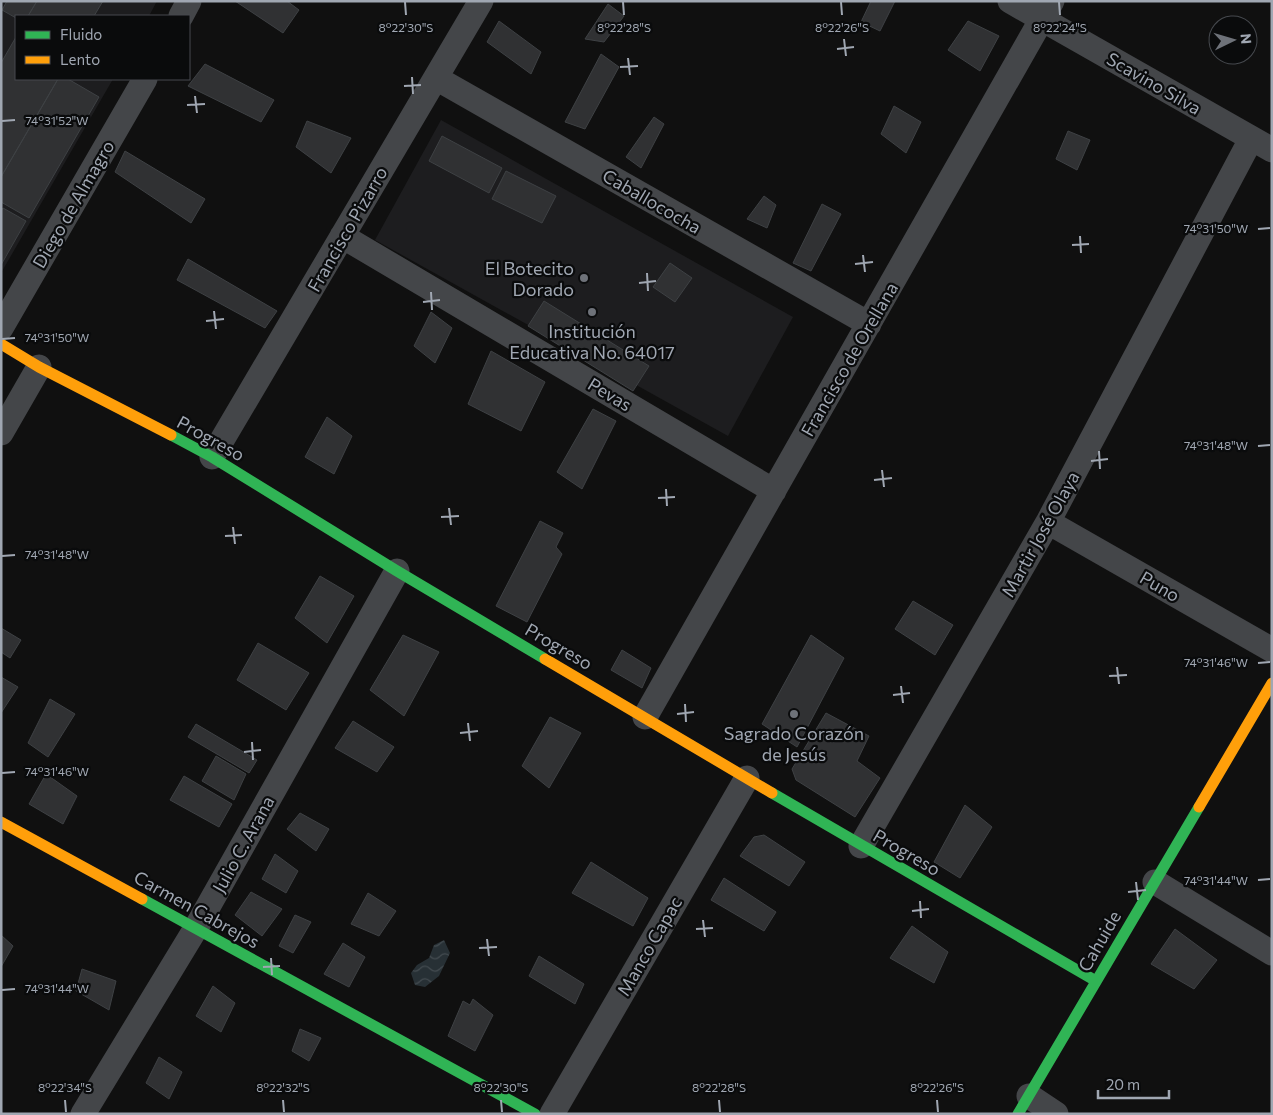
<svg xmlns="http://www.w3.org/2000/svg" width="1273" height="1115" font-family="Commissioner,sans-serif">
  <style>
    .built { fill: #1d1d1f }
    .water { fill: url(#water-waves) }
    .building { fill: #303133; stroke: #3e4144 }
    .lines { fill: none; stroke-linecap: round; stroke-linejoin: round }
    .street { stroke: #444649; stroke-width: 25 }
    .fast { stroke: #30b455; stroke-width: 11 }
    .slow { stroke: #ff9f0a; stroke-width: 11 }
    .ticks { fill: none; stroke: #a0a7b2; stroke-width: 2 }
    .poi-dot { fill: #6e7279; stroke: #0a0b0c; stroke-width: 2 }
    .labels { text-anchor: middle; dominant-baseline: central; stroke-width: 4.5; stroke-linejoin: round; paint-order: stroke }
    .street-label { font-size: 18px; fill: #a0a7b2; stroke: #0a0b0c }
    .poi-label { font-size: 18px; fill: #a0a7b2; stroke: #0a0b0c }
    .ticks-label { font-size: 12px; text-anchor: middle; fill: #a0a7b2; stroke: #0a0b0c; stroke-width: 4.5; stroke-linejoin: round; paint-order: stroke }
  </style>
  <defs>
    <pattern id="water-waves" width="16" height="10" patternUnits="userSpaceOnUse" patternTransform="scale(1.25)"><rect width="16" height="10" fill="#273035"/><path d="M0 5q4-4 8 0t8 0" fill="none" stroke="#434b50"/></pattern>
  </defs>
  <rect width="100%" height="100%" fill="#101010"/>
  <path class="built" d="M1 1H157L149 16H16V79H113L1 273Z
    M441 120 793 317 728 436 375 240Z"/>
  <path class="water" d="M444 940 450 953 439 976 425 987 415 985 411 973 417 965 429 958 434 945Z"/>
  <path class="building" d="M7 1H37L28 16H16V18L2 10Z
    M37 1H103L94 16H28Z
    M235 1H287L299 10 283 33Z
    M871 1H895L880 31 861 22Z
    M608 4 624 16 604 42 585 39Z
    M499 21 541 52 531 74 487 42Z
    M968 21 999 36 980 71 948 50Z
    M16 37V79H58L1 177V63Z
    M601 54 619 67 585 129 565 122Z
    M205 64 274 100 261 122 188 86Z
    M58 79H68L99 97 29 218 1 202V177Z
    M894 106 921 122 906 153 881 134Z
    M654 117 664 124 641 168 626 157Z
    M307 121 351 138 331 173 296 147Z
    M1068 131 1090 140 1077 170 1056 159Z
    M442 136 502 168 489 193 429 161Z
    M125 151 205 199 191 223 115 172Z
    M506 171 556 196 542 223 492 199Z
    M764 196 776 205 767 228 747 219Z
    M822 204 841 214 811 271 793 263Z
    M3 208 26 221 1 265V211Z
    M188 259 277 311 265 328 177 280Z
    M670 263 692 278 675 302 653 287Z
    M544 301 649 366 633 391 528 326Z
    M431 312 452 328 435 363 414 346Z
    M491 351 545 382 521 431 468 404Z
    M593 409 616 421 582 489 557 472Z
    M327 417 352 436 334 474 305 457Z
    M540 521 563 533 556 547 562 554 527 622 496 606Z
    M320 576 354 596 327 643 295 618Z
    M913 601 953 625 935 655 895 629Z
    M1 628 21 640 10 658 1 652Z
    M403 635 439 652 404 716 370 690Z
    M811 635 844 658 797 747 762 724Z
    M258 643 309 673 286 710 237 680Z
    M622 650 651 668 642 688 611 670Z
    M1 677 18 687 1 713Z
    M50 699 75 714 48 757 28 743Z
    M826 713 869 736 857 761 880 778 855 817 796 780 792 769Z
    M550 717 581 733 549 788 522 766Z
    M353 721 394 747 377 772 335 748Z
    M196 724 257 760 249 773 188 737Z
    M216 756 246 774 234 800 202 781Z
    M46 774 77 796 63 824 29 804Z
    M184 776 232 804 219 827 170 800Z
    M965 805 992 827 960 878 934 862Z
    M300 813 329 829 316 851 287 829Z
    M764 835 805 862 789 886 740 856 754 837Z
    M275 854 298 871 286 893 262 879Z
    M591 862 648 898 633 926 572 893Z
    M724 878 776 912 764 931 711 900Z
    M251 892 282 909 262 936 235 915Z
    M368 893 396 911 379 936 351 924Z
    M295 915 311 922 293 953 279 946Z
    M912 926 948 952 934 983 890 958Z
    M1175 929 1217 960 1194 989 1151 964Z
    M1 935 13 946 1 967Z
    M343 943 365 957 349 987 324 974Z
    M539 956 584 984 575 1004 529 976Z
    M82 969 116 981 109 1010 76 991Z
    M213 986 235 1003 221 1032 196 1016Z
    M473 999 493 1015 475 1051 448 1036 463 1001 470 1005Z
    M300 1029 321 1038 309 1061 292 1051Z
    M159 1057 182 1072 169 1099 146 1083Z"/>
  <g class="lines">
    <path class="street" d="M1010 1 1272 150
      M181 16 189 1
      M436 78 869 324
      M342 236 774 491
      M1 328 145 79
      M1 433 39 367
      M212 457 481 1
      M1048 522 1272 650
      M645 717 1052 1
      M861 846 1048 522 1251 139
      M1155 882 1272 953
      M1029 1096 1056 1114
      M83 1114 196 928 397 571
      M552 1114 747 778"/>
    <path class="fast" d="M171 435 212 457 397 571 545 659
      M772 793 1096 981
      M142 899 535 1114
      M1018 1114 1199 807"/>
    <path class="slow" d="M1 344 39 367 171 435
      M545 659 772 793
      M1199 807 1272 683
      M1 822 142 899"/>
  </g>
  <path class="ticks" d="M405 2 406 15M623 2 624 15M841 2 842 15M1059 2 1060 15M844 39 846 56M837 49 854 47M628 58 630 75M620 67 638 66M412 77 413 94M404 86 421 85M195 96 197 113M187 105 205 104M2 121 15 120M1258 229 1270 228M1080 236 1081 253M1072 245 1089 244M863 255 865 272M855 264 873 262M647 273 648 291M639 283 656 281M431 292 432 310M423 302 440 300M214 311 216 329M206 321 224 319M2 339 15 338M1258 446 1270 445M1099 451 1100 469M1091 461 1108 459M882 470 884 487M874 480 892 478M666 489 667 506M658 498 675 497M449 508 451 525M441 517 459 516M233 527 235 544M225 536 242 535M2 556 15 555M1258 663 1270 662M1117 667 1119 684M1109 676 1127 675M901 686 903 703M893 695 910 693M685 704 686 722M677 714 694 712M468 723 470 741M460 733 478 731M252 742 253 760M244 752 261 750M2 773 15 772M1258 880 1270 879M1136 882 1138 900M1128 892 1146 890M920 901 921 918M912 911 929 909M703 920 705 937M696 929 713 928M487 939 489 956M479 948 497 947M271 958 272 975M263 967 280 966M2 990 15 989M65 1100 66 1112M283 1100 284 1112M501 1100 502 1112M719 1100 720 1112M937 1100 938 1112"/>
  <g class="poi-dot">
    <circle cx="584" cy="278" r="5"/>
    <circle cx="592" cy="312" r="5"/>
    <circle cx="794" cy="714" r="5"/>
  </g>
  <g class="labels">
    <g class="street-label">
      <text transform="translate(1154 83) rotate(30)">Scavino Silva</text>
      <text transform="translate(652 201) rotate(30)">Caballococha</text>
      <text transform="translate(73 204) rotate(-60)">Diego de Almagro</text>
      <text transform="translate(347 229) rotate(-60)">Francisco Pizarro</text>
      <text transform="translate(849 359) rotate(-60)">Francisco de Orellana</text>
      <text transform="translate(610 394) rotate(31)">Pevas</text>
      <text transform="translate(211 438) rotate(29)">Progreso</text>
      <text transform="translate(1040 534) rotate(-61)">Martir José Olaya</text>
      <text transform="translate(1160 586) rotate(30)">Puno</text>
      <text transform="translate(559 646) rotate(30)">Progreso</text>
      <text transform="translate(243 844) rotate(-61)">Julio C. Arana</text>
      <text transform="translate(907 852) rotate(30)">Progreso</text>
      <text transform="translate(197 909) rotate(29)">Carmen Cabrejos</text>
      <text transform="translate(1099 941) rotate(-60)">Cahuide</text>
      <text transform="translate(649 946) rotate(-60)">Manco Capac</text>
    </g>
    <g class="poi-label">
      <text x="574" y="268" text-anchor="end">El Botecito<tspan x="574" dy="21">Dorado</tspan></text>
      <text x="592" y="331">Institución<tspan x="592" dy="21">Educativa No. 64017</tspan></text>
      <text x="794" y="733">Sagrado Corazón<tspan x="794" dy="21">de Jesús</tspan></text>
    </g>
  </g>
  <g class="ticks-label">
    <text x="406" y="32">8°22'30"S</text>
    <text x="624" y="32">8°22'28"S</text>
    <text x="842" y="32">8°22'26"S</text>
    <text x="1060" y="32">8°22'24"S</text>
    <text x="57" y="125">74°31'52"W</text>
    <text x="1216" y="233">74°31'50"W</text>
    <text x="57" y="342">74°31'50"W</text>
    <text x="1216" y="450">74°31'48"W</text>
    <text x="57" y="559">74°31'48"W</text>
    <text x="1216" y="667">74°31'46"W</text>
    <text x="57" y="776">74°31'46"W</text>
    <text x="1216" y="885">74°31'44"W</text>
    <text x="57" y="993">74°31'44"W</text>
    <text x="65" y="1092">8°22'34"S</text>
    <text x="283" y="1092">8°22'32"S</text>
    <text x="501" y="1092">8°22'30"S</text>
    <text x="719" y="1092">8°22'28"S</text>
    <text x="937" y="1092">8°22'26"S</text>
  </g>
  <rect width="1273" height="1115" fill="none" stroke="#a0a7b2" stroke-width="5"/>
  <rect x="15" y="15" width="175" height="65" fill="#0a0b0c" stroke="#46494e"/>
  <rect x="25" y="31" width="25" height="8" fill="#30b455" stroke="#46494e"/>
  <text x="60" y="40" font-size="15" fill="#a0a7b2">Fluido</text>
  <rect x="25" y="56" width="25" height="8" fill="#ff9f0a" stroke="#46494e"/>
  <text x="60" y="65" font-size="15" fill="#a0a7b2">Lento</text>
  <g transform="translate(1233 40) rotate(85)"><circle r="24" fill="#0a0b0c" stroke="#46494e"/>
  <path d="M0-4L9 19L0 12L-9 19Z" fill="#6e7279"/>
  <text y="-8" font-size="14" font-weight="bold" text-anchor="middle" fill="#a0a7b2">N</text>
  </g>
  <path d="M1098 1090v8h71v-8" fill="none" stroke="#a0a7b2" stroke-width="2.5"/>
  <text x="1106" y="1090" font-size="15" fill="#a0a7b2" stroke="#0a0b0c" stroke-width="4" paint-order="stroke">20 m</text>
</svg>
